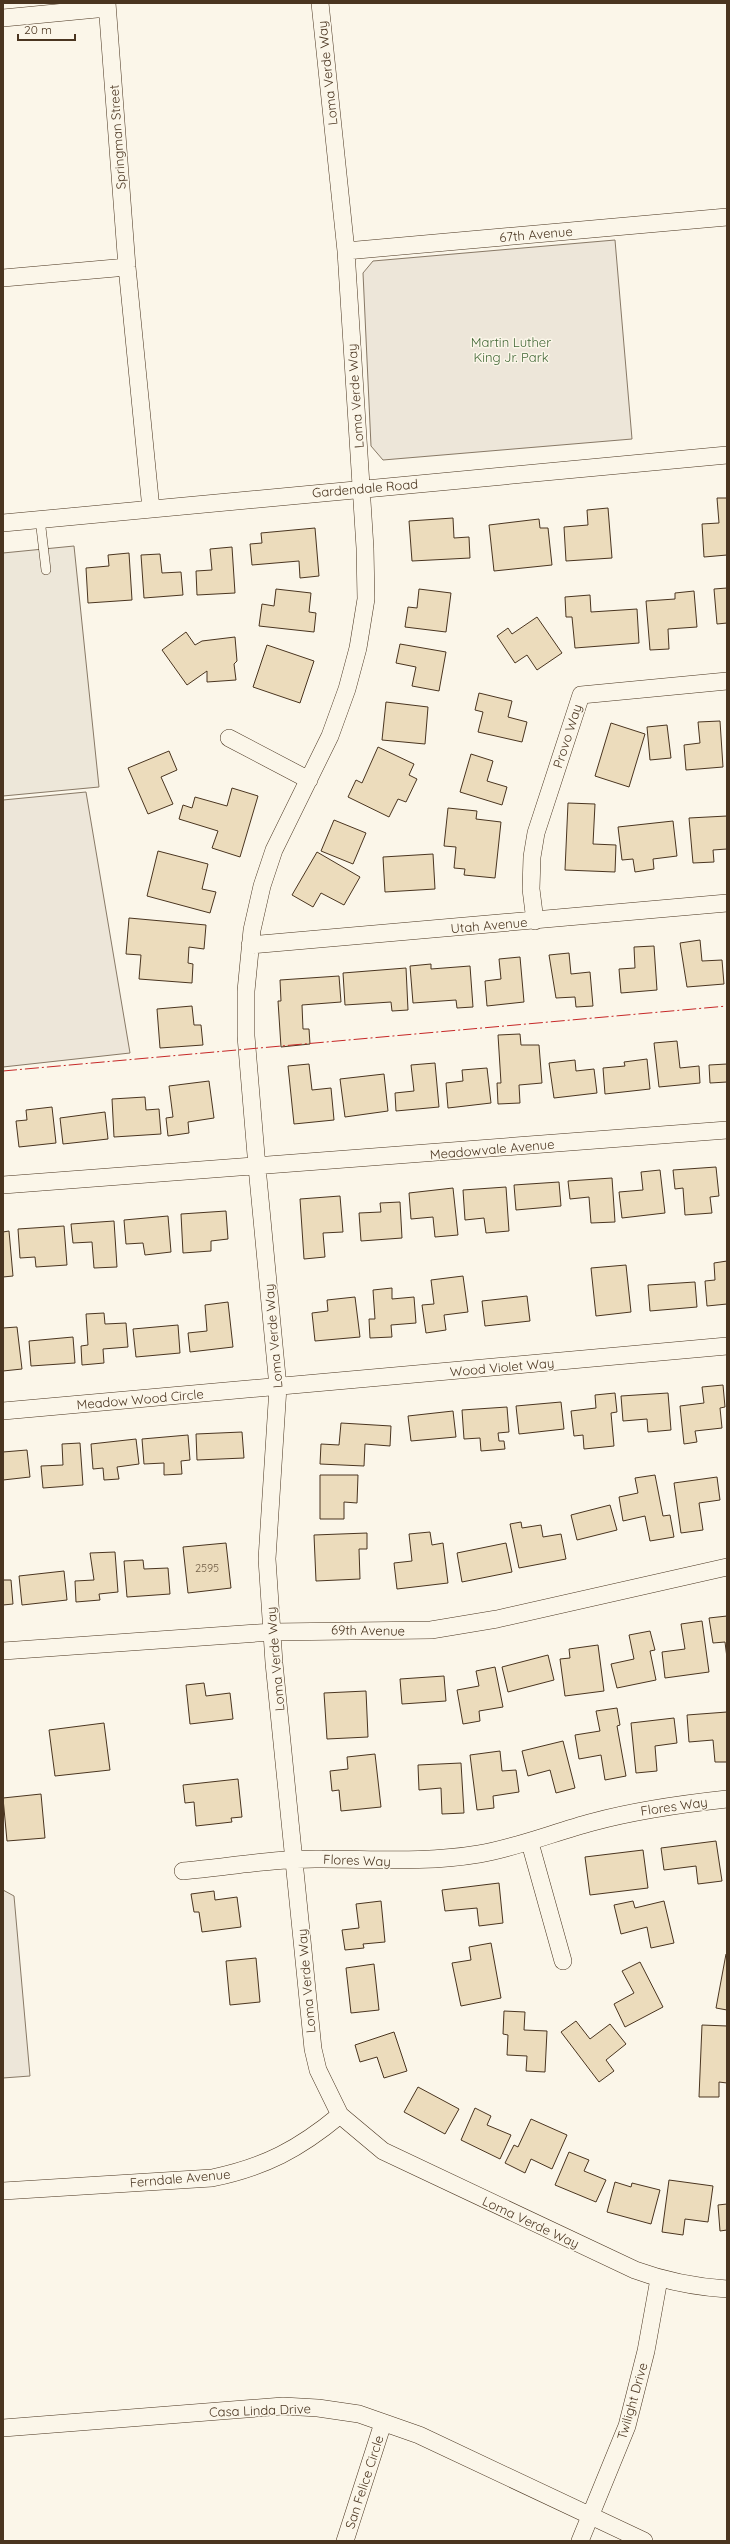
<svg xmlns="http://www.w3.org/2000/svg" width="730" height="2544" font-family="Quicksand,sans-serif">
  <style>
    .green { fill: #ede6d9; stroke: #887966 }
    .parking { fill: #ede7d9; stroke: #887966 }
    .building { fill: #ecdcbc; stroke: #4a3520 }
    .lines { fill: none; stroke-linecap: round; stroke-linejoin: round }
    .service-casing { stroke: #4a3520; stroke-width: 10 }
    .minor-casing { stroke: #4a3520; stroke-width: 18 }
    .service { stroke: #fbf6e9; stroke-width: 9 }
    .minor { stroke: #fbf6e9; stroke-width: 17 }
    .power { stroke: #c62828; stroke-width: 1; stroke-dasharray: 14 3 2 3; stroke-linecap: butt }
    .labels { text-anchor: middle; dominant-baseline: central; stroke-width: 3; stroke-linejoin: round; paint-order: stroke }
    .number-label { font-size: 11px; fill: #725f47 }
    .street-label { font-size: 13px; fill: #4a3520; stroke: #fbf6e9 }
    .park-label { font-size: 13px; fill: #436837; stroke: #fbf6e9 }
  </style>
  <rect width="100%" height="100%" fill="#fbf6e9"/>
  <path class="green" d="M615 240 632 439 383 460 371 446 363 273 373 261Z
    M86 792 130 1053 3 1067V800Z
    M3 1890 14 1896 30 2076 3 2078Z"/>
  <path class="parking" d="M74 546 99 787 3 796V553Z"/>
  <path class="building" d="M717 498H727V555L704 557 702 524 719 523Z
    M608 508 612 558 566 561 564 527 588 525 587 510Z
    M453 518 454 538 469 537 470 558 412 561 409 521Z
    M539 519 540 528H548L552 565 494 571 489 525Z
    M315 528 319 576 300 578 299 561 252 565 250 544 262 543 261 533Z
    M232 547 235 593 197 595 196 571 212 570 210 549Z
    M129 553 132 600 88 603 86 568 109 566 108 555Z
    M160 554 162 573 181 572 183 595 144 598 141 555Z
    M727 588V623L717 624 714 589Z
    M276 589 311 593 309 612 316 613 314 632 259 626 262 604 274 606Z
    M419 589 451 593 446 632 405 627 408 607 417 608Z
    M694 591 697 627 668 629 669 649 650 650 646 601 675 599V593Z
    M590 595 591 612 637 609 639 643 575 648 572 617H566L565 597Z
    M537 617 562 653 537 670 527 655 515 663 497 636 508 628 512 634Z
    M186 632 195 645 202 641 235 637 237 661 234 664 236 680 207 682V671L187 685 162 650Z
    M400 644 446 652 439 691 412 686 416 667 396 663Z
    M267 645 314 661 300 703 253 687Z
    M479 693 512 701 508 717 527 722 522 742 478 732 483 712 475 710Z
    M386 702 428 707 425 744 382 740Z
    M720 721 723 767 686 770 684 745 700 743 698 722Z
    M611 723 645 734 629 787 595 776Z
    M667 725 671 758 650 760 647 727Z
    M378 747 414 764 409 775 417 779 406 802 398 799 389 817 348 797 356 780 362 783Z
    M169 751 177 770 161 777 173 804 148 814 128 768Z
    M471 754 493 761 487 781 507 787 502 805 460 792Z
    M232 788 258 796 240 857 212 848 218 831 179 819 183 805 192 808 195 797 227 806Z
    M568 803 595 804 593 844 616 845 615 872 565 870Z
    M448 808 477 811 476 819 501 822 495 878 464 875 465 869 454 868 456 847 444 846Z
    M727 816V849L713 850 714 862 693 863 689 818Z
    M334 820 366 833 353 864 321 851Z
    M673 821 677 856 653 859 654 869 635 872 633 859 622 860 618 827Z
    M158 851 208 864 202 889 216 892 210 913 147 896Z
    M317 852 360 877 344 905 321 893 313 907 292 895Z
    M433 854 435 889 385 892 383 857Z
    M129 918 206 925 204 949 189 947 188 963 193 964 192 983 139 979 141 955 126 954Z
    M700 940 702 961 722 960 724 984 687 987 680 943Z
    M654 946 657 990 621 993 619 969 635 968 634 947Z
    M569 953 571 974 590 972 593 1006 576 1007 575 997 556 998 549 955Z
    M520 957 524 1002 487 1006 485 981 501 979 499 959Z
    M431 964V969L470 966 473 1007 457 1008 456 1000 413 1003 410 966Z
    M406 968 408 1010 392 1011 391 1002 345 1005 343 973Z
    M339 976 341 1002 302 1005 303 1029H309L310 1044 281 1047 278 1001H281L280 980Z
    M192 1006 194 1025H201L203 1045 160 1048 157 1009Z
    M520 1034 521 1045H539L542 1083 519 1085 520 1103 498 1104 497 1083H501L498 1035Z
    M677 1041 680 1068 699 1066 700 1083 659 1087 654 1043Z
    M647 1059 650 1089 605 1094 603 1068 625 1066 624 1062Z
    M575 1060 576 1071 594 1069 597 1093 554 1098 549 1063Z
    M435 1063 439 1107 396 1111 395 1093 414 1091 411 1065Z
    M309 1064 312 1090 331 1088 334 1120 294 1124 288 1066Z
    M727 1064V1082L710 1083 709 1065Z
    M487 1068 491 1103 448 1108 446 1083 463 1081 462 1070Z
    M384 1074 388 1111 345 1117 340 1079Z
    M209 1081 214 1118 188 1122 189 1133 168 1136 166 1118 173 1117 169 1086Z
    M145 1097 146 1110 159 1109 161 1134 114 1137 112 1099Z
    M52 1107 56 1143 19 1147 16 1121 27 1120 26 1110Z
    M105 1112 108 1139 63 1144 60 1118Z
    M716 1167 719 1196 710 1197 712 1213 685 1215 683 1188 675 1189 673 1170Z
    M660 1170 665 1213 622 1218 619 1192 643 1190 641 1172Z
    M612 1178 615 1222 591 1223 589 1197 570 1199 568 1181Z
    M559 1182 561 1206 516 1210 514 1185Z
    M506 1187 509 1231 486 1233 484 1218 465 1220 463 1190Z
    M453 1188 458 1235 435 1237 433 1217 411 1219 409 1193Z
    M340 1196 343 1232 323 1233 325 1257 304 1259 300 1199Z
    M400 1202 402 1238 361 1241 359 1213 381 1212 380 1203Z
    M226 1211 228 1239 211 1241V1251L183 1253 181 1214Z
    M168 1216 171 1252 145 1255 143 1243 126 1244 124 1220Z
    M114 1221 117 1267 94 1268 92 1242 73 1243 71 1224Z
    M64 1226 67 1265 36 1267 35 1257 20 1258 18 1229Z
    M9 1231 13 1276 3 1277V1232Z
    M727 1261V1304L707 1306 705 1281 715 1280 714 1263Z
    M626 1265 631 1312 596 1316 591 1268Z
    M463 1276 468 1312 444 1315 446 1330 426 1333 422 1305 434 1304 431 1280Z
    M695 1282 697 1307 650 1311 648 1285Z
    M392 1288V1299L414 1297 416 1323 391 1325 392 1337 370 1338 369 1319H375L373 1290Z
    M527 1296 530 1321 485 1326 482 1301Z
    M355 1297 360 1337 315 1341 312 1313 328 1311 327 1300Z
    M228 1302 233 1347 190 1352 188 1333 207 1331 205 1305Z
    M104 1313 105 1324 126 1323 128 1347 103 1349 104 1363 82 1365 81 1346 88 1345 86 1314Z
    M178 1325 180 1353 136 1357 133 1329Z
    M17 1327 22 1369 3 1371V1328Z
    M73 1337 75 1363 31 1366 29 1341Z
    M723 1385 725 1407 720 1408 722 1428 695 1431 697 1442 684 1444 680 1406 704 1403 702 1387Z
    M615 1393 617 1412 611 1413 614 1446 584 1449 583 1435 574 1436 571 1411 596 1408 595 1395Z
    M668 1393 671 1430 648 1432 647 1419 623 1421 621 1396Z
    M561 1402 564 1429 519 1434 516 1406Z
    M507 1407 509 1432 498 1433 499 1441H504L505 1449 481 1451 480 1438 464 1439 462 1410Z
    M453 1411 456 1437 411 1441 408 1416Z
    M341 1423 391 1426 390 1446 365 1444 364 1466 320 1464 321 1444 339 1445Z
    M242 1432 244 1458 197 1460 196 1434Z
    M188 1435 190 1460 181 1461 182 1474 164 1475V1463L144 1464 142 1439Z
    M136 1439 139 1464 117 1467 119 1479 104 1480 103 1468 93 1469 91 1444Z
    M80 1443 83 1485 43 1488 41 1466 63 1465 62 1444Z
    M27 1450 30 1477 3 1480V1452Z
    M320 1475H358L357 1503 344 1502V1519H320Z
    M655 1475 663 1516 670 1515 674 1537 650 1541 645 1516 623 1521 619 1497 638 1493 635 1478Z
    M717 1477 720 1500 699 1503 703 1530 681 1533 674 1483Z
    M610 1505 617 1530 577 1540 571 1515Z
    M521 1522 522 1528 541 1525 543 1537 561 1534 566 1559 519 1568 510 1524Z
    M430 1532 432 1545 443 1543 448 1583 397 1589 394 1563 412 1561 409 1534Z
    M367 1533V1549H359L360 1579 316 1581 314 1535Z
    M226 1543 231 1588 188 1593 183 1547Z
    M506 1543 512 1572 462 1582 457 1553Z
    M115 1552 118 1592 99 1594 100 1600 76 1602 75 1581 94 1580 90 1553Z
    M143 1560 144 1569 168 1568 170 1594 127 1597 124 1561Z
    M64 1571 67 1600 22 1605 19 1576Z
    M3 1580H11L13 1604 3 1605Z
    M727 1616V1658L725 1642 713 1643 709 1618Z
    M702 1621 709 1672 665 1678 662 1652 685 1649 681 1624Z
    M650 1631 655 1650 650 1651 656 1680 617 1688 611 1664 634 1659 629 1635Z
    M598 1645 604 1691 565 1696 560 1659 570 1658 569 1649Z
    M548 1655 554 1680 508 1692 502 1667Z
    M495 1667 503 1707 479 1711 480 1721 463 1724 457 1690 479 1686 476 1671Z
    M444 1676 446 1701 402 1704 400 1679Z
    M204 1683 206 1696 230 1693 233 1719 190 1724 186 1685Z
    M366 1691 368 1737 327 1739 324 1693Z
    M617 1708 620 1725 617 1726 626 1776 605 1780 601 1755 579 1759 575 1735 600 1731 596 1711Z
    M727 1712V1762H715L713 1740 689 1742 687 1715Z
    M674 1718 677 1743 655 1746 657 1771 636 1773 631 1723Z
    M104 1723 110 1770 55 1776 49 1730Z
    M563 1741 575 1788 556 1793 550 1770 528 1776 522 1751Z
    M500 1751 502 1771 516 1770 519 1792 493 1796 494 1808 477 1810 470 1755Z
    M375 1754 381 1807 341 1811 339 1790 332 1791 330 1771 348 1769 347 1757Z
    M461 1763 464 1813 442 1814 441 1788 419 1790 418 1765Z
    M238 1779 242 1817 231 1818 232 1822 196 1826 194 1802 185 1803 183 1785Z
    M41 1794 45 1838 7 1841 3 1798Z
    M716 1841 722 1881 698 1884 696 1866 664 1870 661 1848Z
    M643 1850 648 1888 590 1895 585 1857Z
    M499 1883 503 1923 479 1926 477 1908 445 1911 442 1890Z
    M214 1891 215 1900 237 1897 241 1927 202 1932 199 1912H194L191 1894Z
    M381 1901 385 1942 363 1944 364 1948 345 1950 342 1930 359 1928 356 1904Z
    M633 1901 635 1908 664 1901 674 1943 651 1948 647 1927 621 1934 614 1905Z
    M491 1943 501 1998 461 2006 452 1963 471 1960 469 1947Z
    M726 1954H727V2010L716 2008Z
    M256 1958 260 2002 230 2005 226 1961Z
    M640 1962 663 2007 625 2027 614 2004 634 1993 622 1971Z
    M374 1964 379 2010 351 2013 346 1968Z
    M504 2011 525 2012 524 2030 547 2031 545 2072 526 2071 527 2056 507 2055 508 2035 503 2034Z
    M576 2021 590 2039 610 2024 626 2044 606 2060 614 2071 599 2082 561 2032Z
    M702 2025 727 2026V2083L719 2082V2097H699Z
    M394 2032 407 2071 384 2078 377 2057 360 2062 355 2045Z
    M418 2087 459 2109 445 2134 404 2112Z
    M475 2108 491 2116 487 2125 511 2135 500 2159 461 2140Z
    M531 2119 567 2135 552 2169 531 2159 525 2173 505 2163 514 2145 518 2147Z
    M569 2152 589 2160 584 2171 606 2180 596 2202 555 2185Z
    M669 2180 713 2186 708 2222 685 2219 683 2235 662 2232Z
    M615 2182 631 2187 632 2183 660 2190 651 2224 607 2212Z
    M727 2204V2230L720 2231 718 2205Z"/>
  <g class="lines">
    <defs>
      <path id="service" d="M40 519 46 570"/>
      <path id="minor" d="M107 3 127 267 151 509
        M320 3 346 251 365 548 366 599 358 648 347 689 330 736 274 850 262 886 252 930 246 991V1036L257 1167 278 1387 267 1559 274 1663 313 2049 318 2070 340 2115 383 2151 635 2270C665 2281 695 2287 727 2289
        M3 18 107 8
        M346 251 727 217
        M3 278 127 267
        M3 523 727 455
        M229 738 309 780
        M535 921 531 889 532 857 536 833 581 695 727 681
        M250 945 727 903
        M3 1185 727 1130
        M3 1411 727 1346
        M3 1651 272 1632 431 1630 497 1619 727 1567
        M530 1843 563 1961
        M183 1871C229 1867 277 1858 322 1859 376 1859 425 1863 479 1854 519 1847 555 1832 593 1822 637 1810 681 1804 727 1799
        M3 2191 212 2178C265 2167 299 2149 340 2115
        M3 2428 283 2406 318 2408 359 2414 419 2435 644 2541
        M345 2541 383 2423
        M580 2541 627 2426 646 2351 659 2279"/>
    </defs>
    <use href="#service" class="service-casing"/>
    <use href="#minor" class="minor-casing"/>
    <use href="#service" class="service"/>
    <use href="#minor" class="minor"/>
    <path class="power" d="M3 1071 727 1006"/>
  </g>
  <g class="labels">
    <g class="number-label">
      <text x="207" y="1568">2595</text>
    </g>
    <g class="street-label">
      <text transform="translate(327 73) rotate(-96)">Loma Verde Way</text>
      <text transform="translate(117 137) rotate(-94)">Springman Street</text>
      <text transform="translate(536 234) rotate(-5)">67th Avenue</text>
      <text transform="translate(355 396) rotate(-94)">Loma Verde Way</text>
      <text transform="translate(365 488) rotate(-5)">Gardendale Road</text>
      <text transform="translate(567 736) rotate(-72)">Provo Way</text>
      <text transform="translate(489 925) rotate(-5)">Utah Avenue</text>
      <text transform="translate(492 1149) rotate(-5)">Meadowvale Avenue</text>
      <text transform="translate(273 1336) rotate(-95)">Loma Verde Way</text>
      <text transform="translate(502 1367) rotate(-5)">Wood Violet Way</text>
      <text transform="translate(140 1399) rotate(-5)">Meadow Wood Circle</text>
      <text transform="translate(368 1630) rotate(1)">69th Avenue</text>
      <text transform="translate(275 1659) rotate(-95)">Loma Verde Way</text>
      <text transform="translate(674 1806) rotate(-8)">Flores Way</text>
      <text transform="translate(357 1860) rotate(2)">Flores Way</text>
      <text transform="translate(306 1981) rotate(-95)">Loma Verde Way</text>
      <text transform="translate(180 2178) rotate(-5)">Ferndale Avenue</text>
      <text transform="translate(531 2222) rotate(25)">Loma Verde Way</text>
      <text transform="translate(632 2401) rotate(-74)">Twilight Drive</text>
      <text transform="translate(260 2410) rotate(-2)">Casa Linda Drive</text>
      <text transform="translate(364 2482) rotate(-72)">San Felice Circle</text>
    </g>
    <g class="park-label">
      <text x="511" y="342">Martin Luther<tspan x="511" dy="15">King Jr. Park</tspan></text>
    </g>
  </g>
  <rect width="730" height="2544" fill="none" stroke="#4a3520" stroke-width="8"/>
  <path d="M18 34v6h57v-6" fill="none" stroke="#4a3520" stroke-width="2"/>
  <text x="24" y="34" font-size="12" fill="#4a3520" stroke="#fbf6e9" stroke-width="3" paint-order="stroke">20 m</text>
</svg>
